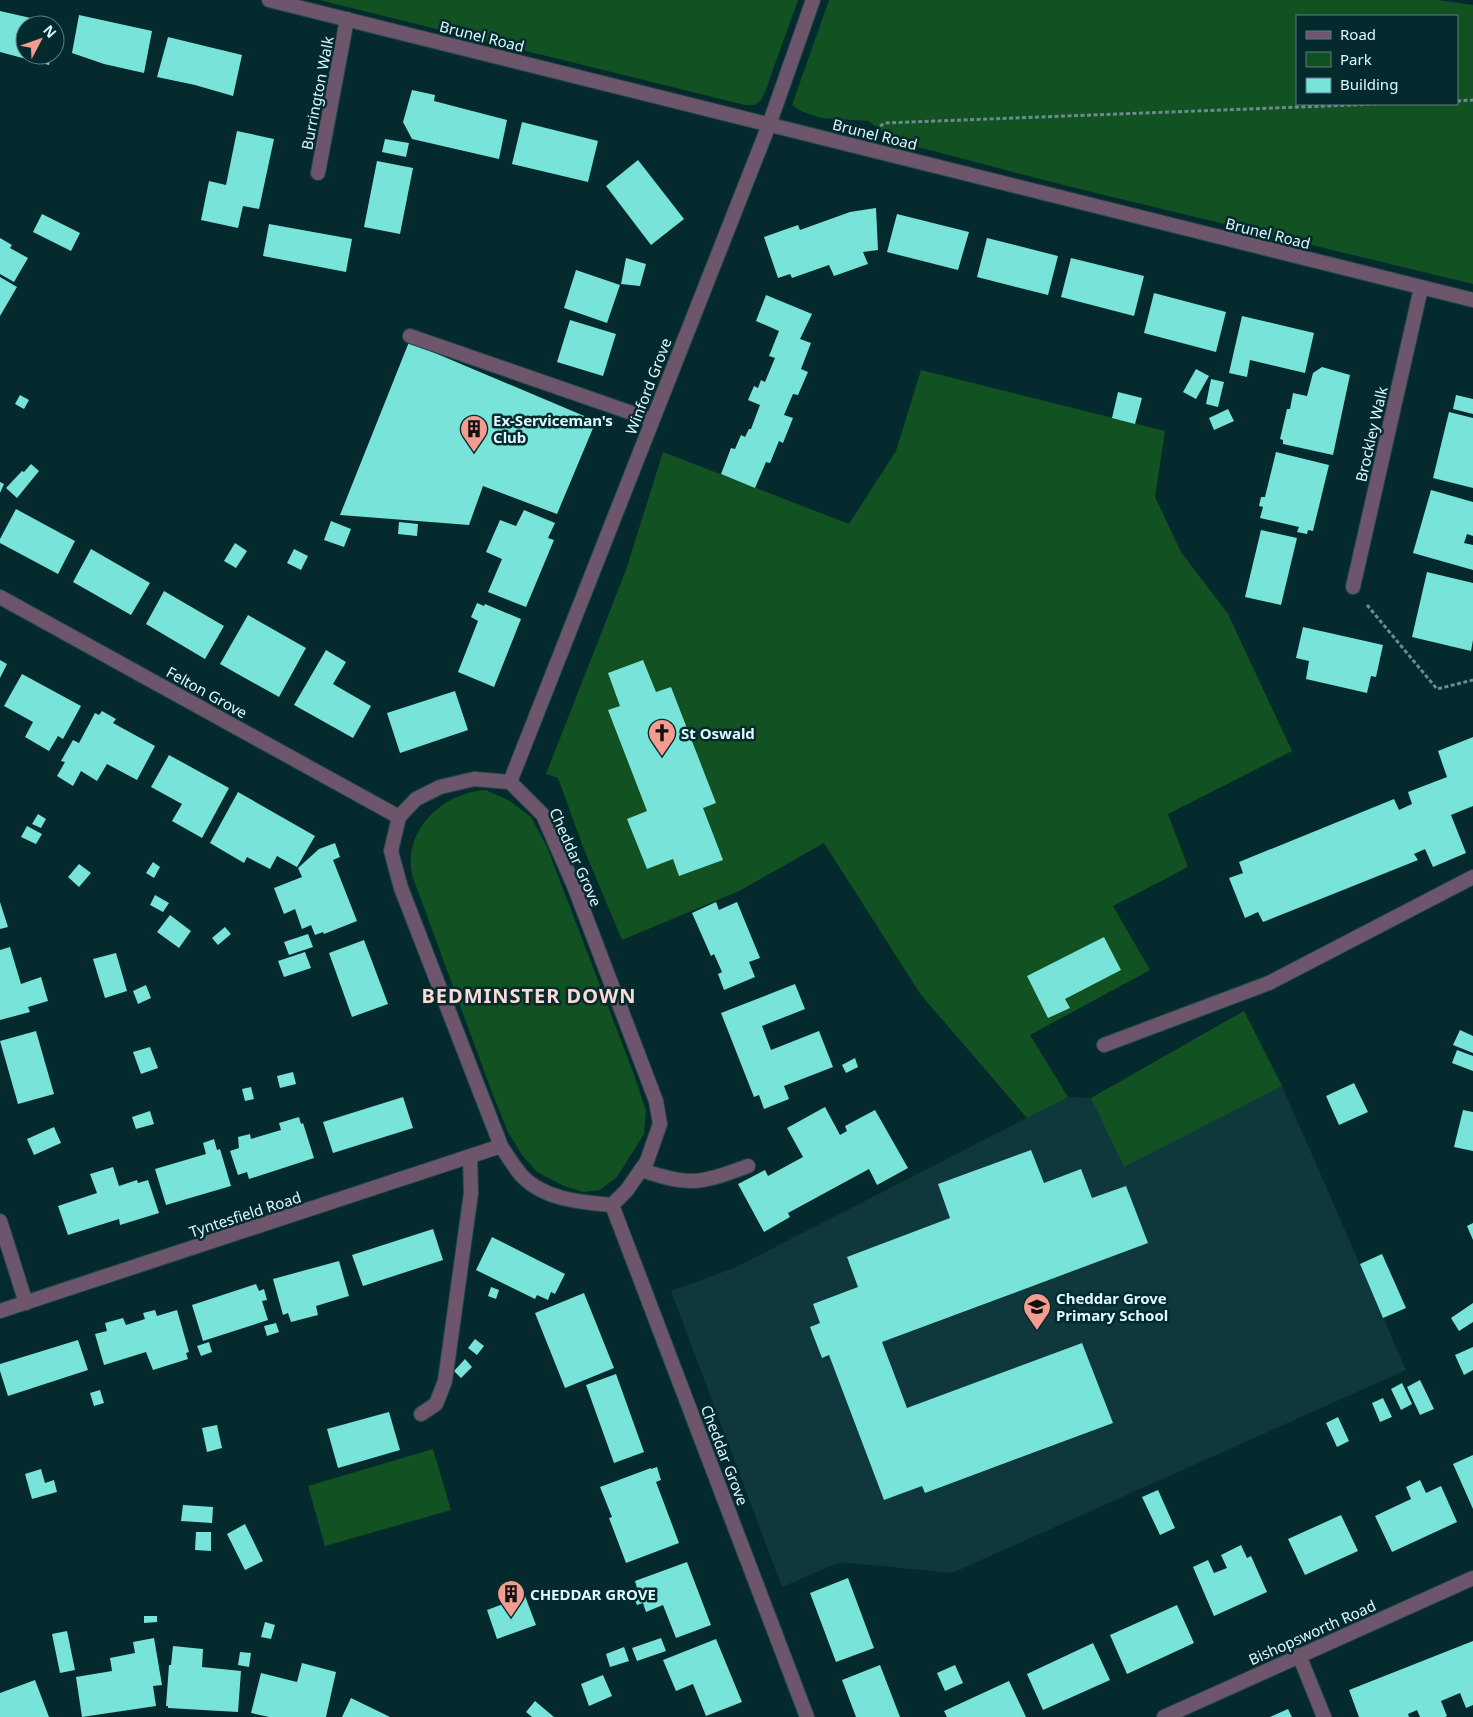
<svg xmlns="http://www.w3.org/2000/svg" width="1473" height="1717" font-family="'Noto Sans',sans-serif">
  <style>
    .built { fill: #0f383d }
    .green { fill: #125121; fill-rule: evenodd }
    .building { fill: #77e3d9 }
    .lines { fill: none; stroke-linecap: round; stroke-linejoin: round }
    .service-casing { stroke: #23474b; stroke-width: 16 }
    .minor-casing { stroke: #23474b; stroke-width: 16 }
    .tertiary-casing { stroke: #23474b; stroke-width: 16 }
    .path { stroke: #6a8b8f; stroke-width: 3; stroke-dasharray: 4 2.5; stroke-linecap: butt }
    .service { stroke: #6d566c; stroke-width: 14 }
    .minor { stroke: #6d566c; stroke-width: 14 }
    .tertiary { stroke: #6d566c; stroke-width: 14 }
    .labels { text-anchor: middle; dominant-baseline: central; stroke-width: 5; stroke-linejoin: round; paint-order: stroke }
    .street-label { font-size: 15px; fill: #ddfafe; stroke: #052a2e }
    .poi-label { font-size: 15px; font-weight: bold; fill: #ddfafe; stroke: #052a2e; text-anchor: start }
    .district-label { font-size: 20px; font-weight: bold; letter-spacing: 1px; fill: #fcd9d4; stroke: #052a2e }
  </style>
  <rect width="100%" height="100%" fill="#052a2e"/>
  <path class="built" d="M1244 1011 1282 1086 1406 1370 952 1573 840 1562 782 1587 671 1291 734 1268 1068 1097 1091 1098Z"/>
  <path class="green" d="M319 0H798L765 92 761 100 755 105H745Z
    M829 0H1438L1473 5V284L1071 187 891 140 869 121 821 118 801 111 792 105ZM1297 16H1457V104H1297Z
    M921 370 1165 431 1155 497 1181 552 1228 614 1292 751 1168 814 1188 867 1113 906 1150 970 1030 1035 1068 1097 1027 1118 921 995 824 843 739 891 622 940 583 847 558 778 546 774 626 570 663 452 849 524 896 451Z
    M486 790 510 801 531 817 547 847 633 1072 646 1111 644 1134 617 1177 600 1190 583 1192 564 1186 537 1172 522 1155 508 1132 493 1095 412 875C403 829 444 792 486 790Z
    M1244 1011 1282 1086 1124 1167 1091 1098Z
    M433 1449 451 1510 325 1546 308 1486Z"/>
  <path class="building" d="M0 11 57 24 56 29 55 25H25V55H51L49 65 0 52Z
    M79 15 152 31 144 73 104 64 72 53Z
    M168 37 242 55 233 96 195 85 157 77Z
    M412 90 435 95 434 101 507 120 499 159 412 139 403 122Z
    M522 122 598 141 588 182 512 164Z
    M237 131 274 139 259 209 243 206 238 228 201 220 209 181 226 185Z
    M385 139 409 143 406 157 382 152Z
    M638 160 684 219 651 245 606 186Z
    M377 161 413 168 400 234 364 227Z
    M876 208 878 250 863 252 868 264 834 276 829 265 792 278 790 274 778 278 764 237 798 225 800 230 850 212Z
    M42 214 80 233 71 251 33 232Z
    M897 214 969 232 958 270 887 252Z
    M269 224 352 239 346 272 263 256Z
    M0 238 12 245 10 248 28 258 14 282 0 274Z
    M987 238 1058 256 1048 295 977 277Z
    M626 258 646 264 640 286 621 284Z
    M1071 258 1144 276 1134 316 1061 297Z
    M576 270 620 285 607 323 564 308Z
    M0 277 17 287 0 316Z
    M1154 293 1226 312 1216 352 1144 333Z
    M766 295 812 314 800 339 811 343 801 369 808 372 798 395 793 394 784 415 793 418 783 443 779 441 770 463 766 462 755 488 721 474 731 448 735 449 741 435 745 437 749 429H751L760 405 748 400 754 386 758 388 761 380 765 382 775 358 769 356 779 331 756 321Z
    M1242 316 1314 333 1305 373 1250 360 1247 377 1229 373Z
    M570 320 616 334 603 376 557 362Z
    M409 342 596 421 557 514 483 486 469 525 340 515Z
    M1322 367 1350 375 1333 455 1283 444V440L1280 439 1287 409H1290L1293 393 1307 396 1313 373Z
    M1196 369 1209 376 1196 399 1183 392Z
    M1211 379 1224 382 1218 407 1206 404Z
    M1118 392 1142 398 1135 424 1112 418Z
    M20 395 29 400 24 409 15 404Z
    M1456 395 1473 399V414L1453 409Z
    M1228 409 1234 421 1214 430 1209 418Z
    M1449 412 1473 418V488L1433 478Z
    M1276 452 1329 465 1313 531 1308 530 1307 534 1297 532 1299 527 1260 518 1263 507 1259 506 1261 497H1265Z
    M31 464 39 471 17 498 6 488 22 471 24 472Z
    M0 482 4 484 0 493Z
    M1431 490 1473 502V536L1467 534 1464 543 1473 545V570L1413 553Z
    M16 509 75 541 58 574 0 543V539Z
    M524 510 555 523 548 538 554 540 526 607 488 592 502 559 486 552 500 520 516 526Z
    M331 521 351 529 344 547 324 540Z
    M399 522 418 524 417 536 398 534Z
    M1261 530 1297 538 1281 605 1245 597Z
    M235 543 247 551 236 568 224 561Z
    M91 549 150 583 131 615 73 582Z
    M294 549 308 556 301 570 287 563Z
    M1427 572 1473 583V640L1471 651 1412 637Z
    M164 591 224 626 205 659 146 624Z
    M477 603 484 606 485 604 521 619 494 687 458 672 478 621 471 617Z
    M248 615 306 648 279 697 220 664Z
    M1303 627 1383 645 1376 677 1371 676 1367 693 1306 679 1309 661 1296 658Z
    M326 650 346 662 333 684 371 706 353 738 294 705Z
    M0 660 7 664 0 678Z
    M643 660 656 692 671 687 716 803 703 808 723 860 679 876 673 859 647 869 627 819 647 811 608 710 620 706 608 673Z
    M22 674 81 706 63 739 58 736 49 751 25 737 33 722 4 706Z
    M455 691 468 730 400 753 387 713Z
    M102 711 116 719 113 723 155 746 137 780 107 764 97 781 81 771 73 786 57 776 65 762 61 761 73 740 79 743 95 713 99 715Z
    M1473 737V806L1451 815 1466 853 1433 867 1425 849 1414 854 1418 860 1263 922 1258 912 1245 918 1229 878 1243 873 1239 862 1394 799 1399 810 1412 804 1408 792 1447 777 1438 751Z
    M169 755 229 788 202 838 172 821 182 804 151 787Z
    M238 792 315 836 297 867 277 856 270 869 247 857 244 863 210 843Z
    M38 814 46 819 41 828 32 824Z
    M27 826 42 834 36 844 21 837Z
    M335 843 340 857 333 860 357 921 324 934 323 932 315 935 311 925 302 929 295 909 284 914 274 888 302 877 298 868 319 849Z
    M153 862 160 867 154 878 146 873Z
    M79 864 91 873 79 887 68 877Z
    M155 895 169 903 163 912 150 905Z
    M0 902 8 927 0 929Z
    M716 902 719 910 737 902 760 958 749 962 755 977 724 990 718 974 722 972 714 954 711 956 692 913Z
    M170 915 191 931 179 948 157 932Z
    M225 927 231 934 218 945 212 938Z
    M308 934 313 947 289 955 284 942Z
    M1104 937 1121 970 1065 999 1070 1008 1048 1018 1027 976Z
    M364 940 388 1004 352 1017 329 953Z
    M10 947 21 984 41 977 48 1001 28 1007 30 1012 0 1020V950Z
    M305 952 311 968 284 977 278 961Z
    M116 953 127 991 105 998 93 959Z
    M795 984 805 1009 762 1026 771 1050 819 1031 833 1067 784 1086 789 1099 764 1109 759 1095 754 1097 721 1013Z
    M146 985 151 998 138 1004 133 991Z
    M1460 1030 1473 1036V1053L1453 1045Z
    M36 1031 54 1094 18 1104 0 1041Z
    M150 1047 158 1068 141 1074 133 1052Z
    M1457 1050 1473 1056V1071L1452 1063Z
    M855 1058 858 1067 846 1073 842 1065Z
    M293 1072 296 1084 280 1088 277 1076Z
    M1354 1083 1368 1112 1339 1125 1326 1096Z
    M251 1087 254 1099 245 1101 242 1089Z
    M403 1097 413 1128 333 1153 323 1122Z
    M825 1107 840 1135 847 1131 845 1126 875 1110 908 1168 877 1185 869 1169 788 1213 790 1217 764 1232 738 1184 765 1170 768 1176 803 1157 787 1128Z
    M1463 1110 1473 1112V1151L1454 1147Z
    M150 1111 154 1124 136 1129 132 1117Z
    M299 1117 301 1124 303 1123 314 1158 249 1179 247 1172 238 1175 230 1151 239 1148 238 1137 250 1134 251 1139 281 1130 279 1123Z
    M54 1127 61 1143 34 1155 27 1139Z
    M214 1139 217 1150 220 1149 231 1186 166 1205 155 1169 206 1154 203 1143Z
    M1031 1150 1044 1183 1081 1169 1092 1198 1126 1186 1148 1243 882 1342 907 1408 1082 1343 1113 1423 925 1493 922 1486 884 1500 829 1355 822 1358 810 1327 820 1323 813 1304 858 1287 847 1257 950 1218 938 1184Z
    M113 1167 119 1186 137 1180 138 1183 148 1180 159 1213 120 1225 119 1219 68 1235 58 1206 97 1193 90 1174Z
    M1473 1223V1240L1467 1226Z
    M433 1229 443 1260 363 1286 352 1255Z
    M492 1237 565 1274 555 1294 551 1292 548 1300 537 1295 535 1299 476 1270Z
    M1382 1254 1406 1308 1383 1318 1360 1264Z
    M339 1261 349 1296 316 1306 318 1315 291 1322 288 1313 283 1315 273 1279Z
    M256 1284 259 1291 264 1289 267 1300 262 1301 268 1320 203 1341 192 1305Z
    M491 1287 499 1290 496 1299 488 1296Z
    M584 1293 614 1368 565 1388 535 1313Z
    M1473 1303V1322L1459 1331 1451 1318Z
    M155 1310 157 1316 177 1310 189 1352 186 1353 188 1359 153 1370 146 1352 104 1365 95 1334 107 1331 105 1323 123 1318 126 1325 145 1319 143 1313Z
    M276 1323 279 1332 267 1336 264 1326Z
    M475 1339 484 1346 477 1355 468 1348Z
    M78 1340 88 1370 8 1396 0 1371V1364Z
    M209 1342 212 1352 201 1356 197 1346Z
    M1473 1347V1370L1464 1375 1455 1355Z
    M465 1359 472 1367 461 1378 454 1371Z
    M616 1374 644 1452 614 1463 586 1385Z
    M1420 1380 1434 1409 1420 1415 1407 1387Z
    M1402 1383 1412 1404 1401 1410 1391 1389Z
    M100 1390 104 1403 94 1406 90 1393Z
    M1383 1398 1392 1417 1380 1422 1372 1403Z
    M389 1412 400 1450 338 1468 327 1429Z
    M1338 1417 1349 1441 1337 1447 1326 1423Z
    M217 1425 222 1448 207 1452 202 1428Z
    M1473 1455V1509L1453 1464Z
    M657 1467 661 1480 656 1482 679 1543 626 1563 609 1518 612 1517 600 1487 651 1468V1469Z
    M41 1469 45 1483 54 1480 57 1492 32 1499 25 1474Z
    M1420 1480 1426 1493 1441 1486 1457 1522 1392 1552 1375 1516 1411 1499 1406 1487Z
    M1158 1490 1175 1528 1160 1535 1142 1497Z
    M183 1505 213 1507 212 1523 181 1521Z
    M1341 1515 1358 1551 1305 1575 1288 1539Z
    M245 1524 263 1561 245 1570 227 1534Z
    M196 1532H211V1551L195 1550Z
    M1241 1545 1247 1558 1251 1556 1267 1592 1214 1616 1193 1567 1208 1560 1214 1573 1227 1568 1221 1555Z
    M687 1562 711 1625 676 1638 663 1605 646 1612 643 1603 637 1605 631 1591 637 1588 635 1581Z
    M848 1578 874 1648 836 1662 810 1593Z
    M525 1596 536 1625 497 1639 487 1610Z
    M1177 1605 1194 1643 1127 1674 1110 1635Z
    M144 1616H157V1622L144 1623Z
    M265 1622 275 1625 271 1639 261 1637Z
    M67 1631 75 1670 60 1673 52 1634Z
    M154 1638 162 1685 153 1686 156 1706 82 1717 76 1677 112 1671 110 1658 135 1653 133 1642Z
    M661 1638 666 1651 637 1661 632 1648Z
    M716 1639 742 1702 706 1716 693 1684 676 1691 663 1660Z
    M1473 1641V1705L1466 1708 1460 1693 1441 1701 1447 1716 1445 1717H1420L1417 1710 1408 1714 1409 1717H1359L1349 1690Z
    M1093 1643 1110 1680 1043 1710 1027 1674Z
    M173 1646 203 1649 202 1667 241 1671 238 1712 168 1708V1706H166L169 1665H171Z
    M624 1647 629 1661 610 1667 606 1654Z
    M240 1652 251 1653 249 1667 238 1665Z
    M302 1663 336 1672 326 1717H269L251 1713 261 1673 297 1682Z
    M880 1665 900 1717H856L842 1680Z
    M955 1665 963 1683 945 1691 937 1673Z
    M603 1675 612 1696 589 1706 581 1684Z
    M35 1680 49 1717H0V1693Z
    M1009 1681 1026 1717H947L944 1711Z
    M351 1698 384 1714 390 1717H342Z
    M535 1701 554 1717H532L526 1712Z
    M1288 1709 1292 1717H1270Z"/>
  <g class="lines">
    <defs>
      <path id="service" d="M410 336 652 420
        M1104 1045 1269 983
        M641 1170C658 1175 674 1181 691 1181 710 1181 731 1172 748 1166
        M421 1414 436 1404 445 1381 471 1193 470 1157"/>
      <path id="minor" d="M269 0 1473 300
        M318 173 347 19
        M1353 587 1421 288
        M0 597 399 817
        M474 779 510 782 543 815 574 886 656 1101 660 1124 647 1161 627 1190 612 1205C581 1202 544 1200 521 1175 514 1166 507 1156 501 1146L401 888 391 851 399 817 416 799 440 787Z
        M510 782 769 125 813 0
        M1269 983 1473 877
        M612 1205 807 1717
        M0 1221 26 1303
        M0 1311 501 1146
        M1299 1655 1324 1717"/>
      <path id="tertiary" d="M1164 1717 1473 1578"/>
    </defs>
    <use href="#service" class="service-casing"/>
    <use href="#minor" class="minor-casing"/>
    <use href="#tertiary" class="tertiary-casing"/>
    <path class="path" d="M1457 101 1473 100
      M880 126 885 123 1376 104
      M1367 605 1437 689 1473 680"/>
    <use href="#service" class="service"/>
    <use href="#minor" class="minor"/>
    <use href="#tertiary" class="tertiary"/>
  </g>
  <defs>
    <symbol id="building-pin" viewBox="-11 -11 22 30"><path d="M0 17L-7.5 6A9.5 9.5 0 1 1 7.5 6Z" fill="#f59c91" stroke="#052a2e"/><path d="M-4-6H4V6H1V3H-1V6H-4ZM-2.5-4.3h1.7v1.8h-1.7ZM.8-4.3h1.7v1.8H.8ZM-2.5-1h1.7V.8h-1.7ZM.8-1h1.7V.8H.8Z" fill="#111"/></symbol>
    <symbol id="church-pin" viewBox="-11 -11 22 30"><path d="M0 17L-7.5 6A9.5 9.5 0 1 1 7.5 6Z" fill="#f59c91" stroke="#052a2e"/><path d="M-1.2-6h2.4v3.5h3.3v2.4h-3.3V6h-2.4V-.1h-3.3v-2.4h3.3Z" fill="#111"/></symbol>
    <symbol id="school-pin" viewBox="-11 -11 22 30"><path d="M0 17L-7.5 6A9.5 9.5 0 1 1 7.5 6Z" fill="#f59c91" stroke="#052a2e"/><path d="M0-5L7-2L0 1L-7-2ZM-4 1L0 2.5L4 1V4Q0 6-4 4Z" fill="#111"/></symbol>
  </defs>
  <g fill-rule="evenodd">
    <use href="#building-pin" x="458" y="413" width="32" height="43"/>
    <use href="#church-pin" x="646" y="717" width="32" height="43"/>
    <use href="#school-pin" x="1021" y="1291" width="32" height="43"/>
    <use href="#building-pin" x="495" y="1578" width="32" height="43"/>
  </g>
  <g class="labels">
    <g class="street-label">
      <text transform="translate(482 36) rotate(14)">Brunel Road</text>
      <text transform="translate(317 93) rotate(-79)">Burrington Walk</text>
      <text transform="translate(875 134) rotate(14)">Brunel Road</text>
      <text transform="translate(1268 233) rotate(14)">Brunel Road</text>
      <text transform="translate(648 386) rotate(-69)">Winford Grove</text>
      <text transform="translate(1371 434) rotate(-77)">Brockley Walk</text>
      <text transform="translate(207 692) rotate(29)">Felton Grove</text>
      <text transform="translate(576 857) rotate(66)">Cheddar Grove</text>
      <text transform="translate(245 1214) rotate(-18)">Tyntesfield Road</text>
      <text transform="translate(725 1455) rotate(69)">Cheddar Grove</text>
      <text transform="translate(1312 1632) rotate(-24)">Bishopsworth Road</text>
    </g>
    <g class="poi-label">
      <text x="493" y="420">Ex-Serviceman's<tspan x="493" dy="17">Club</tspan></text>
      <text x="681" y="733">St Oswald</text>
      <text x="1056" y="1298">Cheddar Grove<tspan x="1056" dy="17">Primary School</tspan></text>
      <text x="530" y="1594">CHEDDAR GROVE</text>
    </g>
    <g class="district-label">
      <text x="529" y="995">BEDMINSTER DOWN</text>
    </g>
  </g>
  <rect x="1296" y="15" width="162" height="90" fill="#052a2e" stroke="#5b7d81"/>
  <rect x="1306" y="31" width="25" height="8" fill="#6d566c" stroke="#5b7d81"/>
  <text x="1340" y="40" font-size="15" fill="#ddfafe">Road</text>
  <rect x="1306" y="52" width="25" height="15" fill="#125121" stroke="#5b7d81"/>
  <text x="1340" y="65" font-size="15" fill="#ddfafe">Park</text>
  <rect x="1306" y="78" width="25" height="15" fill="#77e3d9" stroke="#5b7d81"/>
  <text x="1340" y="90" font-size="15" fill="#ddfafe">Building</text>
  <g transform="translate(40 40) rotate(49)"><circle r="24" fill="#052a2e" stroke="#5b7d81"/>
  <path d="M0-4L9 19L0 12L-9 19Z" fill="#f59c91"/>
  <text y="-8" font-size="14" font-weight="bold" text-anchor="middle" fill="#ddfafe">N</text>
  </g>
</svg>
